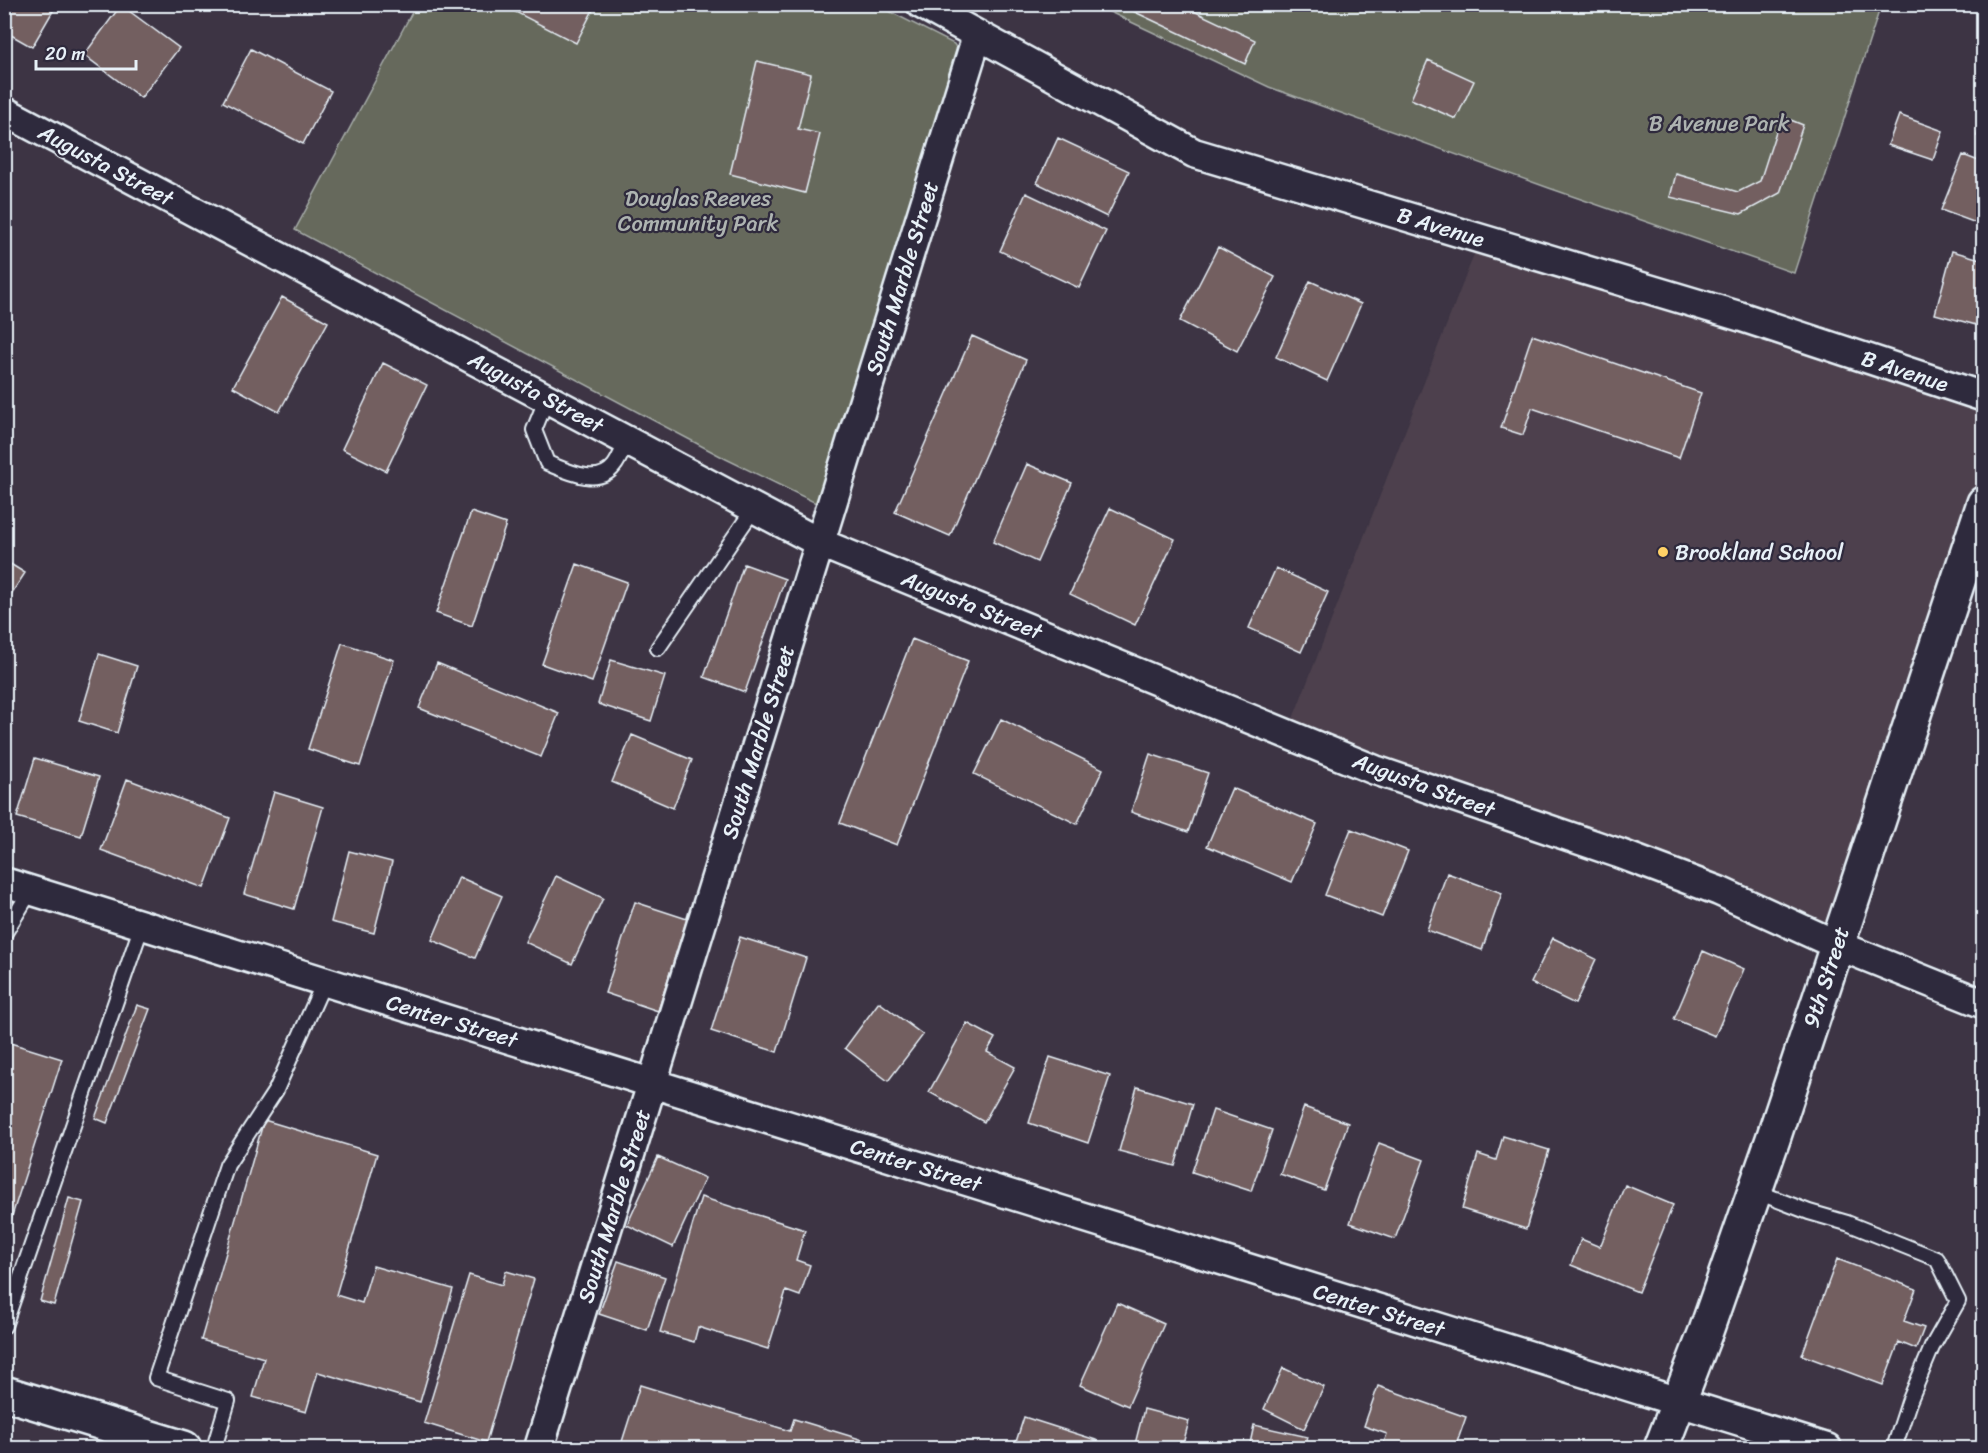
<svg xmlns="http://www.w3.org/2000/svg" width="1988" height="1453" font-family="Sriracha,sans-serif">
  <style>
    .built { fill: #4d414d }
    .green { fill: #66695b; stroke: #a7adaa; stroke-width: 1.5 }
    .building { fill: #735e61; stroke: #e8f1f8; stroke-width: 1.5 }
    .lines { fill: none; stroke-linecap: round; stroke-linejoin: round }
    .service-casing { stroke: #e8f1f8; stroke-width: 18 }
    .minor-casing { stroke: #e8f1f8; stroke-width: 33 }
    .primary-casing { stroke: #e8f1f8; stroke-width: 38 }
    .service { stroke: #2f2a3d; stroke-width: 14 }
    .minor { stroke: #2f2a3d; stroke-width: 28 }
    .primary { stroke: #2f2a3d; stroke-width: 33 }
    .poi-dot { fill: #ffd166; stroke: #2f2a3d; stroke-width: 2 }
    .labels { text-anchor: middle; dominant-baseline: central; stroke-width: 4.5; stroke-linejoin: round; paint-order: stroke }
    .park-label { font-size: 22px; fill: #aeb4b1; stroke: #2f2a3d }
    .street-label { font-size: 22px; fill: #e8f1f8; stroke: #2f2a3d }
    .poi-label { font-size: 22px; fill: #e8f1f8; stroke: #2f2a3d; text-anchor: start }
  </style>
  <rect width="100%" height="100%" fill="#3d3444"/>
  <filter id="ink" filterUnits="userSpaceOnUse"><feTurbulence type="fractalNoise" baseFrequency=".0167" numOctaves="2"/><feDisplacementMap in="SourceGraphic" scale="12" xChannelSelector="R" yChannelSelector="G"/><feConvolveMatrix kernelMatrix="1 2 1 2 8 2 1 2 1" color-interpolation-filters="sRGB"/></filter>
  <g filter="url(#ink)">
    <path class="built" d="M1480 239 1983 397V503L1837 945 1287 734Z"/>
    <path class="green" d="M416 5H877L954 44 960 54 820 505 726 459 295 230Z
      M1095 5H1881L1794 273 1549 188 1269 87Z"/>
    <path class="building" d="M4 4H57L32 47 4 31Z
      M500 4H596L576 43Z
      M1118 4H1179L1255 40 1245 64Z
      M121 5 179 48 141 98 84 55Z
      M251 49 331 91 303 144 223 102Z
      M1428 60 1474 81 1456 119 1411 99Z
      M757 61 811 74 798 129 820 134 805 193 730 174Z
      M1984 110V138L1977 136Z
      M1899 115 1943 131 1933 160 1888 145Z
      M1781 116 1803 125 1780 193 1741 214 1670 197 1676 174 1738 192 1760 181Z
      M1058 138 1129 171 1107 217 1037 183Z
      M1963 155 1984 163V226L1941 210Z
      M1026 193 1106 231 1079 288 1000 251Z
      M1218 247 1275 277 1237 351 1180 321Z
      M1952 251 1984 260V314L1980 326 1935 314Z
      M1310 281 1361 304 1327 381 1276 357Z
      M282 297 328 322 279 412 233 387Z
      M1532 335 1701 393 1679 458 1532 408 1523 435 1501 428Z
      M972 336 1026 360 950 536 895 512Z
      M383 363 427 385 386 471 342 449Z
      M1027 464 1072 483 1037 562 993 542Z
      M1110 508 1175 539 1135 625 1070 594Z
      M471 512 506 524 472 626 436 613Z
      M4 560 25 573 4 605Z
      M577 564 627 582 592 682 542 664Z
      M744 564 785 579 745 692 704 677Z
      M1276 568 1328 592 1301 652 1249 628Z
      M912 639 968 661 897 845 840 823Z
      M342 643 394 660 360 766 308 749Z
      M99 654 137 666 117 733 79 721Z
      M611 660 665 676 651 721 598 704Z
      M437 663 559 713 541 757 419 708Z
      M1001 719 1103 769 1077 824 974 774Z
      M632 735 692 760 673 808 612 782Z
      M1150 754 1208 773 1188 832 1131 812Z
      M35 758 99 777 81 836 17 817Z
      M127 779 230 818 204 888 101 850Z
      M1232 788 1317 824 1292 882 1207 846Z
      M274 792 323 807 294 909 244 894Z
      M1351 829 1408 851 1382 917 1325 895Z
      M349 851 392 862 374 933 331 922Z
      M1447 873 1502 893 1482 950 1427 930Z
      M556 876 603 898 572 964 525 942Z
      M459 877 502 896 475 958 432 940Z
      M635 902 687 919 658 1011 605 993Z
      M740 937 806 958 777 1052 711 1031Z
      M1553 938 1596 959 1575 1004 1531 983Z
      M1703 951 1744 969 1715 1036 1674 1019Z
      M879 1002 923 1035 888 1081 845 1048Z
      M137 1005 150 1009 107 1123 95 1118Z
      M967 1023 995 1038 987 1052 1015 1067 984 1122 929 1092Z
      M4 1041 62 1059 4 1241Z
      M1050 1057 1110 1076 1088 1143 1029 1123Z
      M1137 1087 1193 1104 1175 1166 1119 1151Z
      M1304 1107 1348 1123 1324 1190 1280 1174Z
      M1213 1110 1272 1130 1251 1191 1192 1172Z
      M264 1120 377 1154 336 1295 362 1303 373 1266 453 1289 420 1402 318 1372 306 1412 253 1397 264 1358 201 1340Z
      M1503 1136 1549 1150 1526 1229 1462 1209 1478 1154 1496 1160Z
      M1379 1143 1424 1160 1395 1239 1350 1223Z
      M1984 1143V1160L1979 1158Z
      M658 1157 705 1178 673 1247 627 1225Z
      M1625 1185 1673 1205 1638 1292 1571 1265 1581 1239 1600 1247Z
      M701 1197 805 1230 796 1260 810 1265 800 1296 786 1291 768 1349 698 1327 694 1342 660 1332Z
      M69 1198 83 1202 54 1305 40 1301Z
      M1837 1259 1916 1289 1904 1321 1924 1328 1916 1349 1899 1342 1883 1385 1802 1355Z
      M618 1261 665 1277 647 1330 599 1314Z
      M506 1271 534 1279 486 1442 424 1423 469 1275 502 1285Z
      M1117 1303 1164 1324 1128 1406 1080 1385Z
      M1283 1368 1324 1387 1304 1429 1264 1409Z
      M640 1385 790 1431 794 1419 883 1446V1448H620Z
      M1378 1386 1466 1417 1455 1448H1382L1387 1434 1364 1426Z
      M1144 1409 1189 1421 1182 1448H1134Z
      M1024 1417 1096 1440 1094 1448H1014Z
      M1254 1425 1308 1437 1305 1448H1249Z"/>
    <g class="lines">
      <defs>
        <path id="service" d="M547 398 534 430 547 463C567 471 598 487 614 466 620 459 623 448 627 440
          M658 648 755 507
          M4 934 31 890
          M1755 1191 1809 1212 1847 1223 1937 1259 1958 1301 1932 1347 1909 1402 1894 1448
          M4 1326 142 925
          M214 1448 228 1401 156 1378 227 1165 276 1090 324 982"/>
        <path id="minor" d="M921 4 1194 153 1742 317 1984 397
          M4 111 820 543 1375 770 1618 853 1719 891 1837 945 1984 1004
          M4 882 1827 1448
          M539 1448 977 36"/>
        <path id="primary" d="M4 1393 184 1448
          M1661 1448 1706 1331 1773 1139 1984 503"/>
      </defs>
      <use href="#service" class="service-casing"/>
      <use href="#minor" class="minor-casing"/>
      <use href="#primary" class="primary-casing"/>
      <use href="#service" class="service"/>
      <use href="#minor" class="minor"/>
      <use href="#primary" class="primary"/>
    </g>
  </g>
  <circle class="poi-dot" cx="1663" cy="552" r="6"/>
  <g class="labels">
    <g class="park-label">
      <text x="1719" y="123">B Avenue Park</text>
      <text x="698" y="198">Douglas Reeves<tspan x="698" dy="25">Community Park</tspan></text>
    </g>
    <g class="street-label">
      <text transform="translate(106 165) rotate(28)">Augusta Street</text>
      <text transform="translate(1441 227) rotate(17)">B Avenue</text>
      <text transform="translate(902 278) rotate(-73)">South Marble Street</text>
      <text transform="translate(1905 371) rotate(18)">B Avenue</text>
      <text transform="translate(536 392) rotate(28)">Augusta Street</text>
      <text transform="translate(972 605) rotate(22)">Augusta Street</text>
      <text transform="translate(758 742) rotate(-73)">South Marble Street</text>
      <text transform="translate(1424 785) rotate(20)">Augusta Street</text>
      <text transform="translate(1826 977) rotate(-72)">9th Street</text>
      <text transform="translate(452 1021) rotate(17)">Center Street</text>
      <text transform="translate(916 1165) rotate(17)">Center Street</text>
      <text transform="translate(614 1206) rotate(-73)">South Marble Street</text>
      <text transform="translate(1379 1310) rotate(17)">Center Street</text>
    </g>
    <g class="poi-label">
      <text x="1675" y="552">Brookland School</text>
    </g>
  </g>
  <rect width="1988" height="1453" fill="none" stroke="#2f2a3d" stroke-width="24"/>
  <rect x="12" y="12" width="1964" height="1429" fill="none" stroke="#e8f1f8" stroke-width="2" filter="url(#ink)"/>
  <path d="M36 60v9h100v-9" fill="none" stroke="#e8f1f8" stroke-width="3"/>
  <text x="45" y="60" font-size="18" fill="#e8f1f8" stroke="#2f2a3d" stroke-width="4.5" paint-order="stroke">20 m</text>
</svg>
